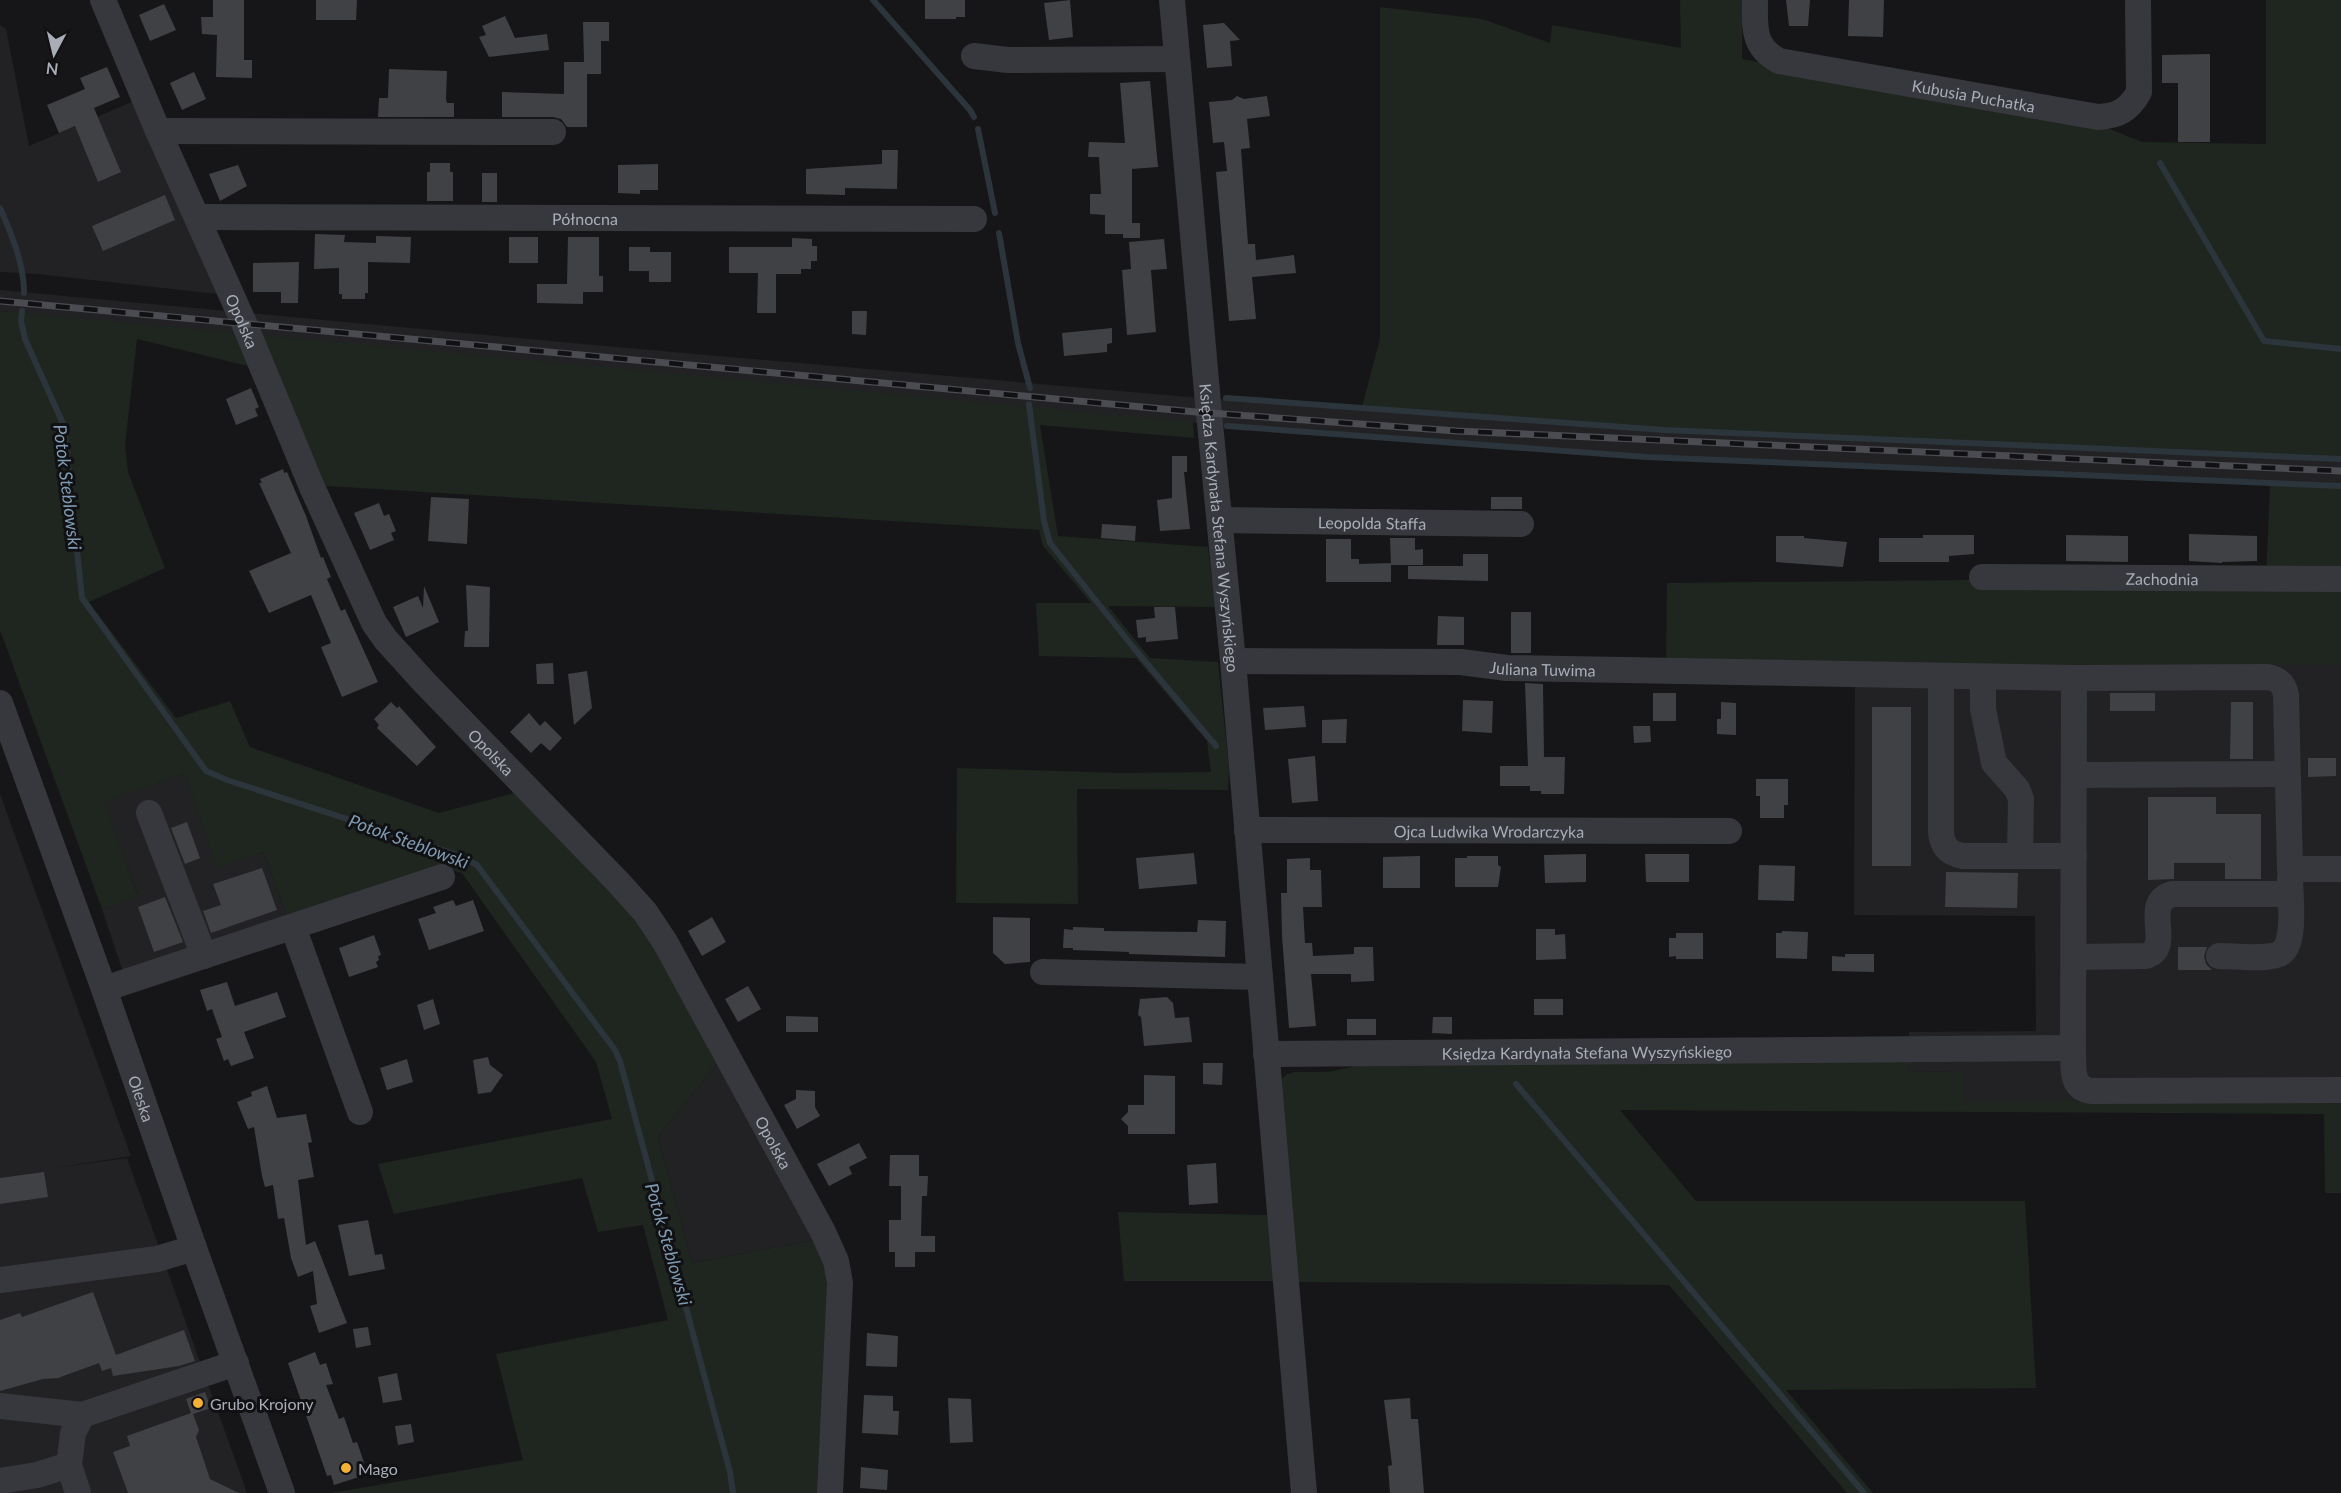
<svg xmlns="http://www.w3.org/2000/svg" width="2341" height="1493" font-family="Lato,sans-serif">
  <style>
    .built { fill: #222225 }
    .green { fill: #1e261f }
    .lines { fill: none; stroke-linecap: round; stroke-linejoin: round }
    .stream { stroke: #2c353c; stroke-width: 6 }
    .building { fill: #404145 }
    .minor { stroke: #37383d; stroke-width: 26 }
    .rail-casing { stroke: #4a4c52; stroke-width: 7 }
    .rail { stroke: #111113; stroke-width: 4.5; stroke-dasharray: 14; stroke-linecap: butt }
    .poi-dot { fill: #f2b134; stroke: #111113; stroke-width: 2 }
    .labels { text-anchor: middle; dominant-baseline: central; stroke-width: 6; stroke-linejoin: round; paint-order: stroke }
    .street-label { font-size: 16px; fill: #a8adb8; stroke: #111113 }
    .poi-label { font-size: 16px; fill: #a8adb8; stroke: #111113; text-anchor: start }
    .water-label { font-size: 18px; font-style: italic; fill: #7f9bb3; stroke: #111113 }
  </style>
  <rect width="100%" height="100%" fill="#161618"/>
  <path class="built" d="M0 25 6 29 29 146 134 101 217 294 38 274 0 272Z
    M0 290 616 347 1189 397 1664 430 2341 459V486L1646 457 1227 426 64 318 0 311Z
    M1855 664 2341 665V1101H1962L1963 1071 1909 1072V1032L2036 1031 2035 916 1854 915Z
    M184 774 217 867 263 852 287 916 123 972 102 909 138 895 104 802Z
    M0 794 131 1156 54 1168 127 1158 247 1493H0Z
    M719 1061 814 1240 692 1263 658 1137Z"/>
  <path class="green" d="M1680 0H1742V59L2100 125 2142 142 2266 144V0H2341V459L1664 430 1362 407 1380 339V7L1482 19 1550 43 1552 25 1681 48Z
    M0 311 237 333 252 367 137 339 125 446 128 472 165 568 89 602 176 718 230 701 250 747 439 813 522 791 650 935 719 1061 658 1137 692 1263 814 1240 831 1277 822 1493H331L523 1460 496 1354 668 1320 643 1225 598 1232 582 1178 394 1214 378 1164 612 1119 596 1062 462 873 436 866 287 916 263 852 217 868 184 774 105 802 138 896 102 909 0 630Z
    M260 335 1193 422 1194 438 1040 425 1058 536 1208 547 1215 607 1108 606 1150 658 1218 662 1229 768 1228 790 1077 789 1078 904 956 903 957 768 1121 773 1211 772 1207 741 1136 658 1039 656 1036 603H1091L1043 546 1039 530 326 486Z
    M2270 484 2341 486V665H1966L1666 661 1667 583 1968 580 2266 583Z
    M1909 1060V1072L1963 1071V1101H2341V1193H2325L2324 1114 1620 1110 1696 1201H2025L2036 1388 1786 1390 1873 1493H1847L1669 1285 1294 1282 1281 1079 1287 1074 1294 1072H1328L1374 1062Z
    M1118 1212 1269 1215 1277 1281H1124Z"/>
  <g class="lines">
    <path class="stream" d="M873 0 970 110 974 117
      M978 129 995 213
      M2160 163 2264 341 2341 349
      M0 208C12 235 24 264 24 293
      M999 233 1018 343 1030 388
      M22 311 21 321 25 339 64 426 82 598 206 771 227 780 458 855 477 865 615 1050 620 1061 730 1472 733 1493
      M1226 398 1664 430 2341 459
      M1029 404 1044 521 1050 543 1133 647 1216 746
      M1227 426 1646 457 2341 486
      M1516 1084 1864 1493"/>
  </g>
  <path class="building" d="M213 0H244V60H252V78L216 77 217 35 202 34 201 17H213Z
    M316 0H357L356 20H316Z
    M925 0H965V17H956V19H925Z
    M1070 0 1073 37 1049 40 1044 3Z
    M1786 0H1810L1808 26H1789Z
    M1849 0H1884L1883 37 1848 36Z
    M164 4 176 30 150 41 139 15Z
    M505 16 515 38 547 34 549 50 489 57 479 37 486 35 482 26Z
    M583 22H609V41H601V74H587V127H567L561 119 553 117H502V92L564 94V62H584Z
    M1224 23 1240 40 1230 41 1232 66 1207 68 1203 25Z
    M2210 54V142H2178V83H2162V55Z
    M107 67 120 97 94 108 121 172 98 182 75 126 59 133 47 105 85 89 80 78Z
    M389 69 447 71 446 99 447 103H454V117H378L379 98H388Z
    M194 72 206 99 182 110 170 83Z
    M1150 81 1158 167 1132 169V223H1140V238H1123V234H1105V215L1090 214V194H1101L1099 157H1088L1089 142 1125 143 1120 83Z
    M1237 96 1244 99 1267 96 1270 116 1247 119 1250 148 1241 149 1248 244H1255L1256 260 1294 255 1296 273 1252 277 1256 319 1229 321 1216 172 1227 171 1224 142 1213 143 1209 102 1232 100Z
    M882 150H898L897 189 845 188V195L806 194V169L882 164Z
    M430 163H450V172H453V201H427V172H430Z
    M658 164V190H640V194L618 193V165Z
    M238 165 247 186 220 201 209 174Z
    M482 173H497V202H482Z
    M165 195 175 220 103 251 92 226Z
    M315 234 345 235 344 242 376 243V236L411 237 410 263 368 262V293H365V299H342V294H339V268L314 269Z
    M509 237H538V263H509Z
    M568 237H599V276H603V292H583V304L537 303V284H567Z
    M792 238 812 239V246H817V261H811V269H801V274H776V313H757L758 273H729V247H792Z
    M1164 239 1167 269 1151 270 1156 332 1127 335 1122 270 1131 269 1129 242Z
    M629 247H650V252H671V282H649V271H629Z
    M299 262 298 303H281V292H253V263Z
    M852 311H867L866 335 852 334Z
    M1112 328V343L1107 344V352L1064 356 1062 333Z
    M251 388 259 407 255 409 258 416 236 425 226 399Z
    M1172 456H1187V472H1184L1190 529 1160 531 1157 500 1172 498Z
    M283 469 284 473 287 472 306 516 321 558 323 557 331 577 327 579 341 611 345 609 378 682 342 697 321 647 331 643 311 595 269 613 249 571 291 553 259 483H262L260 479Z
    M431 497 469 499 467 544 428 541Z
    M1491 497H1522V509H1491Z
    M379 503 384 516 389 514 396 531 391 533 394 540 370 550 354 513Z
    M1102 524 1136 526 1135 541 1101 538Z
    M2189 534 2257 536V561L2222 562V563L2189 561Z
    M1923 535H1974V554L1949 556V562H1879V538H1923Z
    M2066 535 2128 536V562L2066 561Z
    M1776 536H1804V538L1847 542 1843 567 1776 562Z
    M1390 538H1415V550L1423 549V565H1391Z
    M1326 539H1351V559H1359V564L1391 563V582H1326Z
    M1463 554H1488V581L1408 579V566H1463Z
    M466 585 490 587 489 647H464L465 631H468Z
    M424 586 439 622 406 637 393 607 418 596 423 608Z
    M1154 607H1175L1178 639 1146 642V637L1138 638 1136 620 1155 618Z
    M1511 612H1531V653H1511Z
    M1438 616 1464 617V645H1437Z
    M553 663 554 684H537L536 664Z
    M587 671 592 708 574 725 568 674Z
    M1525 683 1543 684 1544 757H1565L1564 794H1541V791H1530V786H1500V766H1528Z
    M1653 693H1676V721H1653Z
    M2110 693H2155V711H2110Z
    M1463 700 1493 701 1492 733 1462 731Z
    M391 702 397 708 399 706 436 747 417 766 377 728 379 725 374 719Z
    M1721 702 1736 703V735L1717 734V719H1721Z
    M2231 702H2253V759H2230Z
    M1304 706 1306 727 1265 730 1263 708Z
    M1872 707H1911V866H1872Z
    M529 713 540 726 545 721 562 738 550 751 541 743 531 753 510 732Z
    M1347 719 1346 743H1322V720Z
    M1633 726H1650L1651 742 1634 743Z
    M1315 756 1318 801 1292 803 1288 759Z
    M2308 758H2336V776L2308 777Z
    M1756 779H1788V805H1784V818H1760V796H1756Z
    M2148 797H2216V814H2261V879H2225V863H2174V879L2148 880Z
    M187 822 200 858 185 864 171 828Z
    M1194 853 1197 884 1139 889 1136 858Z
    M1586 854V882L1545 883 1544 855Z
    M1645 854H1689V882H1646Z
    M1420 856V888H1383V857Z
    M1467 856H1498V865L1501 867 1498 887H1455V858H1467Z
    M1310 858V870H1321L1322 907H1303L1305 943H1312L1313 956 1354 954V947H1373L1374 981 1351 982V974H1311L1316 1026 1289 1028 1282 936 1281 893H1287V859Z
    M1759 865 1795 866 1794 901 1758 900Z
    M262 868 277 910 211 933 203 911 221 905 213 884Z
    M1946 872 2018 873 2017 908 1945 907Z
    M165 897 183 942 154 952 138 907Z
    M453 900 456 906 473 900 484 931 429 950 418 919 436 913 433 907Z
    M712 917 726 942 702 956 688 931Z
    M993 917 1030 918V962L1005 964 993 953Z
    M1198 920 1226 921 1225 957 1129 954V952L1073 950V948H1063L1064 929 1073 930V927L1104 928V931L1197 932Z
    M1536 929H1555V935L1565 934 1566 959 1536 960Z
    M1782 931 1808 932 1807 959 1776 958V933H1782Z
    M1676 933H1703V959H1676V956L1669 957V938H1676Z
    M374 935 381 955 378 956 379 960 376 962 378 967 349 977 339 948Z
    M2178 947H2207L2204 956 2206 964 2212 970H2178Z
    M1845 954H1874V972L1832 971V956L1845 957Z
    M227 982 235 1006 277 992 286 1017 244 1032 254 1058 231 1066 228 1059 224 1061 216 1039 222 1037 212 1009 207 1011 200 990Z
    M748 986 761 1009 738 1022 725 999Z
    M1167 997 1173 1003 1175 1018 1189 1017 1192 1042 1144 1046 1141 1017 1138 1015 1140 999Z
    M433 999 440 1024 424 1030 417 1005Z
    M1534 999H1563V1015H1534Z
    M786 1016 818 1017V1032H786Z
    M1433 1017H1452V1034L1432 1033Z
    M1347 1019H1376V1035H1347Z
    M488 1057 490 1065 503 1075 491 1092 478 1094 473 1060Z
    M407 1059 413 1082 387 1090 380 1068Z
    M1203 1063H1223L1222 1085 1203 1084Z
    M1144 1075 1175 1076V1134H1128V1126L1121 1119 1128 1112V1105H1144Z
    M267 1086 277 1118 306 1114 312 1142 308 1143 314 1177 298 1180 306 1245 315 1241 347 1323 319 1333 310 1306 317 1304 313 1271 298 1277 291 1258 284 1218 278 1219 273 1185 265 1187 262 1176 254 1127 248 1129 237 1102 252 1096 251 1092Z
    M796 1090 815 1091V1107L820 1116 797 1129 784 1105 796 1099Z
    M859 1143 867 1158 849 1167 852 1174 829 1186 817 1164Z
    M890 1155H919V1176H928L927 1196H922L921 1236H935V1252H915V1267H895V1252H889V1220H901V1186H889Z
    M1216 1163 1218 1203 1189 1205 1187 1165Z
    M44 1172 48 1197 0 1204V1178Z
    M368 1220 375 1255 382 1254 385 1269 349 1276 338 1225Z
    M93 1292 116 1355 184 1330 195 1361 179 1366 113 1376 111 1368 102 1371 99 1363 58 1378 43 1379 0 1391V1320L20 1313 22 1317Z
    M368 1327 371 1345 356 1348 353 1329Z
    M867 1333 898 1336 897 1367 866 1366Z
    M315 1352 320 1365 326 1363 333 1384 326 1385 339 1419 344 1417 353 1443 357 1442 368 1474 334 1485 331 1475 327 1476 288 1363Z
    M397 1373 402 1400 383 1403 378 1377Z
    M205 1392 211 1408 193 1414 199 1430 196 1437 210 1479 239 1493H128L113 1452 130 1446 127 1436 191 1413 186 1399Z
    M864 1395 893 1396V1411H899L898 1435 862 1433Z
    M948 1398 971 1399 973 1442 950 1443Z
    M1410 1398 1411 1419H1418L1424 1493H1390L1388 1466 1392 1465 1384 1400Z
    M411 1424 414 1442 398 1445 395 1426Z
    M861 1467 888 1470 887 1490 860 1488Z"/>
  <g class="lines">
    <g class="minor">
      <path id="s1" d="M103 0 158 131 244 323 312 487 374 623 386 640 425 683 618 882 645 912 665 942 823 1232 836 1261 840 1283 830 1493"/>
      <path id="s2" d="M1172 0 1208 403 1233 661 1304 1493"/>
      <path id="s3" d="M1755 0C1755 28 1752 46 1779 61L2098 117C2118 116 2129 110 2139 92L2138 0"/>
      <path d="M974 56 1008 60 1177 59"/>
      <path d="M158 131 553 132"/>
      <path id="s4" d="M197 217 974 219"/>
      <path id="s5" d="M1220 520 1521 524"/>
      <path id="s6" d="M1982 577 2341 579"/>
      <path id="s7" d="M1233 661 1461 662 1507 668 2074 678"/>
      <path d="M1941 676V832C1942 846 1948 853 1963 856H2074"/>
      <path d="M1983 677V709L1994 763 2017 789 2021 799 2020 856"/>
      <path id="s8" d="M0 703 104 989 194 1248 282 1493"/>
      <path d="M2074 775 2287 774"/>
      <path d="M149 813 204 956"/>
      <path id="s9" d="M1247 830 1729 831"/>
      <path d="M2341 869H2290L2286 695C2284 683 2278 679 2267 677L2074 678 2073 1048C2074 1065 2069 1089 2092 1091L2341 1090"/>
      <path d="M293 927 360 1112"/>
      <path d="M2219 956C2235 956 2265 960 2279 954 2297 947 2290 895 2290 878"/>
      <path d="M2074 957 2145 956C2176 949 2139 902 2173 894H2290"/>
      <path d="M1043 972 1260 977"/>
      <path d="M104 989 442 877"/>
      <path id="s10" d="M1266 1054 2073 1048"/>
      <path d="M0 1280 157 1259 194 1248"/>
      <path d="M0 1406 82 1415"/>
      <path d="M0 1481 37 1475 69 1465"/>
      <path d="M78 1493 69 1465 73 1433 82 1415 236 1363"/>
    </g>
    <defs>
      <path id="rail" d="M0 301 1196 412 1457 431 2341 471"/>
    </defs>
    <use href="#rail" class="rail-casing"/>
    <use href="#rail" class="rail"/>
  </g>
  <g class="poi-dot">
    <circle cx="198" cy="1403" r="6"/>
    <circle cx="346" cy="1468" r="6"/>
  </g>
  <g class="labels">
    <g class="street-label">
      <text stroke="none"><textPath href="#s3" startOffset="268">Kubusia Puchatka</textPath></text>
      <text stroke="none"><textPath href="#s4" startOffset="388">Północna</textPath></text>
      <text stroke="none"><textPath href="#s1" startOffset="350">Opolska</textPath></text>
      <text stroke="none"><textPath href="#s5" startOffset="152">Leopolda Staffa</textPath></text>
      <text stroke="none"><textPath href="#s2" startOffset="530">Księdza Kardynała Stefana Wyszyńskiego</textPath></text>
      <text stroke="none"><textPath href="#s6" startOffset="180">Zachodnia</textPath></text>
      <text stroke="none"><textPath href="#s7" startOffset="310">Juliana Tuwima</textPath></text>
      <text stroke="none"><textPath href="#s1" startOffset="854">Opolska</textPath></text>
      <text stroke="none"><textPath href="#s9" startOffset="242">Ojca Ludwika Wrodarczyka</textPath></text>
      <text stroke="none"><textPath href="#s10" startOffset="321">Księdza Kardynała Stefana Wyszyńskiego</textPath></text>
      <text stroke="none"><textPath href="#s8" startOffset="420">Oleska</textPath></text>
      <text stroke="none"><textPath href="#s1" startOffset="1340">Opolska</textPath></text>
    </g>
    <g class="poi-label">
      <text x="210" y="1403">Grubo Krojony</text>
      <text x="358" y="1468">Mago</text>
    </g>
    <g class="water-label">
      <text transform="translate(68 487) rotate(83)">Potok Steblowski</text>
      <text transform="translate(409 841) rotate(20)">Potok Steblowski</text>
      <text transform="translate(669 1244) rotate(74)">Potok Steblowski</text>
    </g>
  </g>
  <g transform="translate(54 54) rotate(187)" stroke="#111113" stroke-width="4.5" paint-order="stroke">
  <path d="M0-4.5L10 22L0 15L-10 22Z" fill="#a8adb8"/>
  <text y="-9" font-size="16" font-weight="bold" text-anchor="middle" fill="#a8adb8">N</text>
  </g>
</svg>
